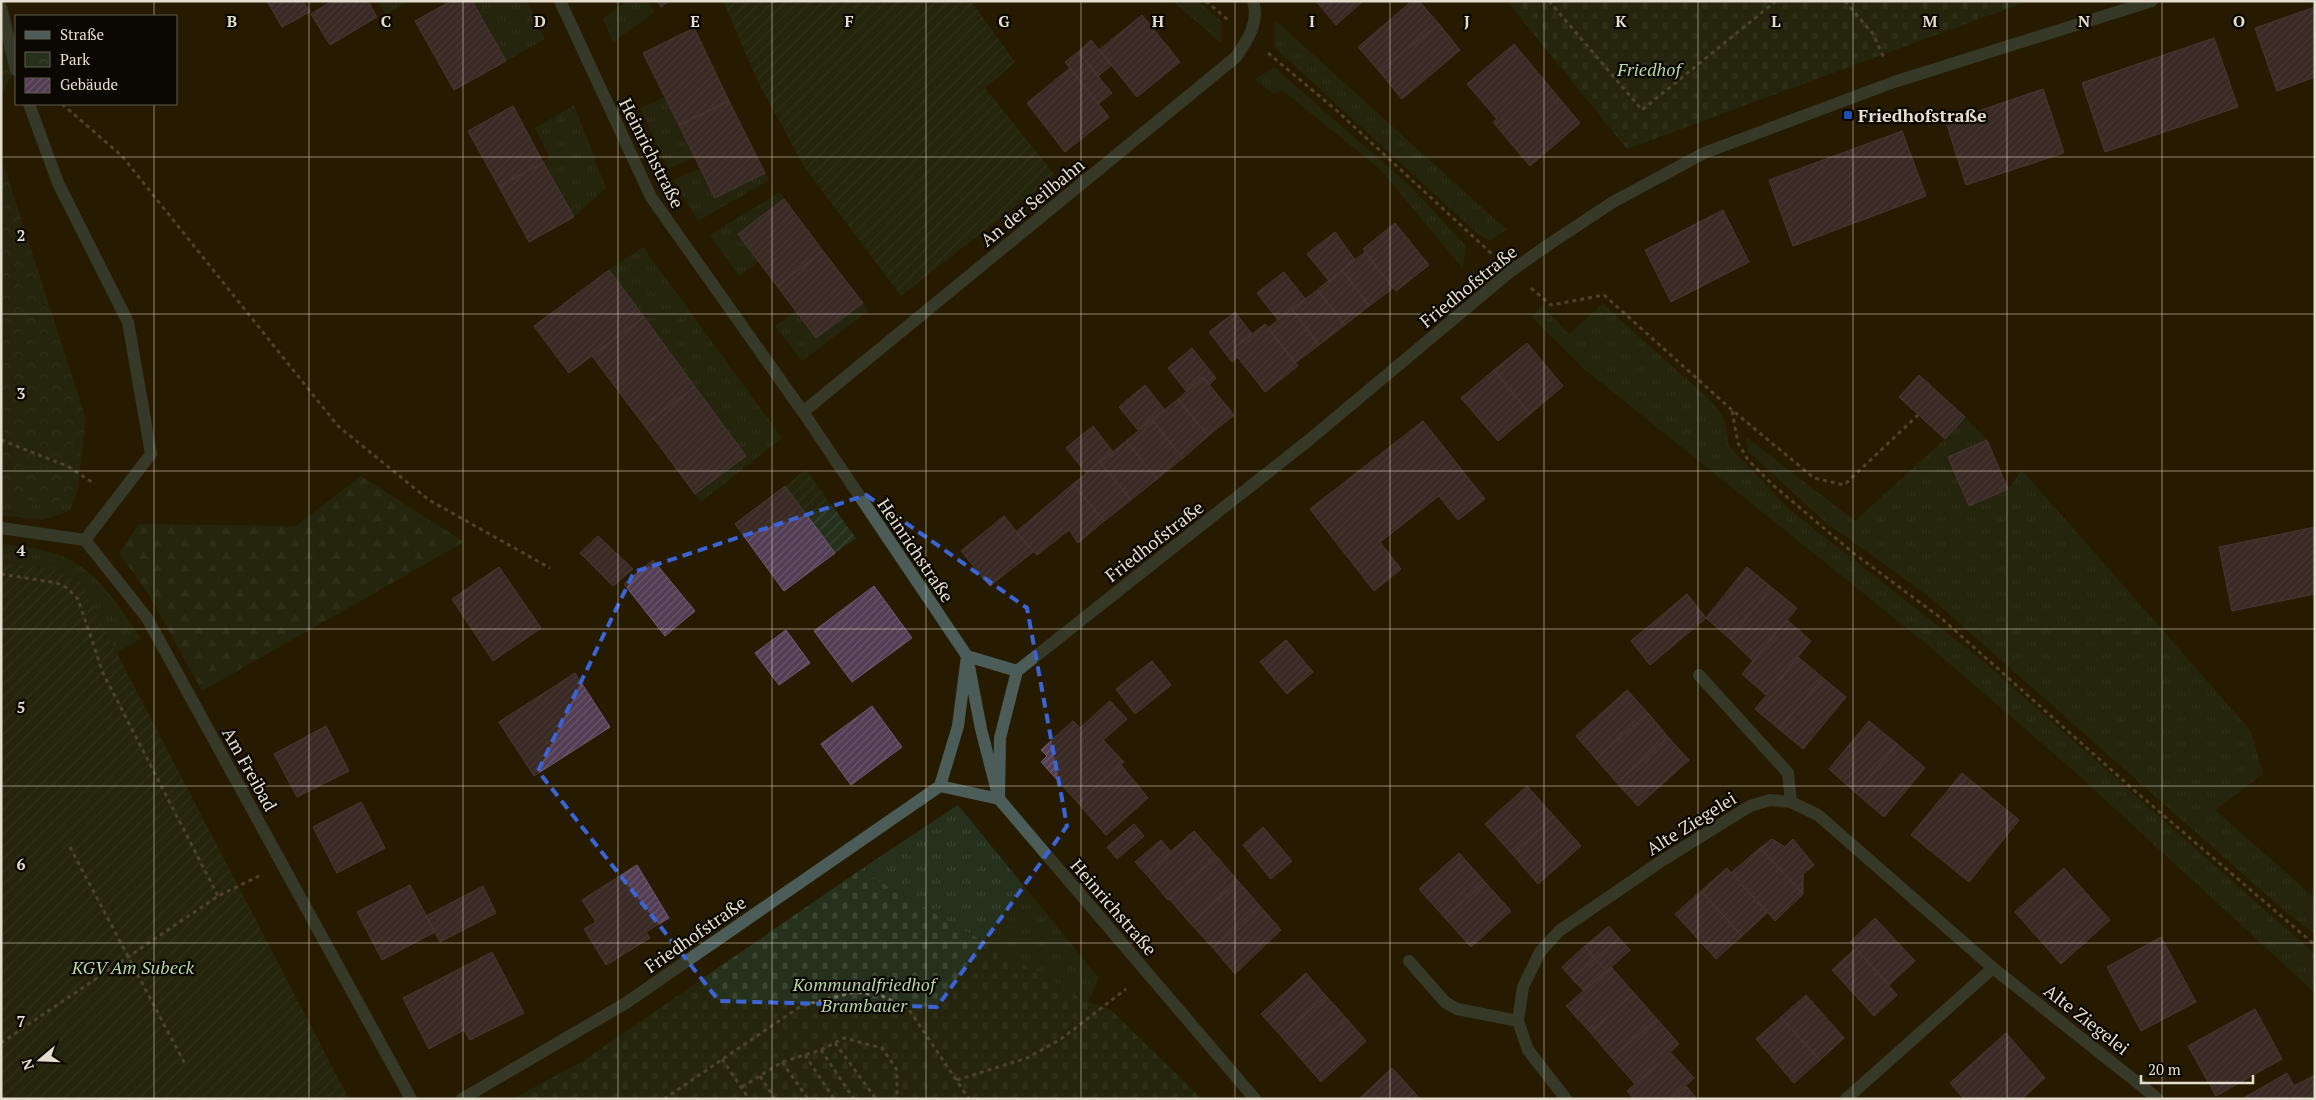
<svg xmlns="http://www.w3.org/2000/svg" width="2316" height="1100" font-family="'PT Serif',serif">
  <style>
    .grass { fill: url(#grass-tufts) }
    .forest { fill: url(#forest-firs) }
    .cemetery { fill: url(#cemetery-stones) }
    .park { fill: url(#park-crowns) }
    .garden { fill: url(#garden-furrows) }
    .building { fill: url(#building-hatch); stroke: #715a72 }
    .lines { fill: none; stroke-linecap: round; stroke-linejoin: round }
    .path { stroke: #7c735d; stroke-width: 3; stroke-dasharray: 4 4; stroke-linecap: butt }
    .minor { stroke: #4c5d59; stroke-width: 12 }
    .marked { fill: none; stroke: #3b64d6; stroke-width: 4; stroke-dasharray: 10 6; stroke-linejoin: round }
    .grid { fill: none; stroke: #e5dece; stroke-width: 1; stroke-opacity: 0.55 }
    .transit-dot { fill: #1a4fb4; stroke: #0b0701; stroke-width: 2 }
    .labels { text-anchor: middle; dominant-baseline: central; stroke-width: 4.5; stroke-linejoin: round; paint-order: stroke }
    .park-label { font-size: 18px; font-style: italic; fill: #b7d5a4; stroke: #0b0701 }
    .poi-label { font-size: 18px; font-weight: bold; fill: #e5dece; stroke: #0b0701; text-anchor: start }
    .street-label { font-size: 18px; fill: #e5dece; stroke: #0b0701 }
    .grid-label { font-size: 16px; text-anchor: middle; font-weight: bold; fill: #e5dece; stroke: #0b0701; stroke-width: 4.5; stroke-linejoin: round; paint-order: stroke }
  </style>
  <defs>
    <pattern id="grass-tufts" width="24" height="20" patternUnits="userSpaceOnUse" patternTransform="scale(1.25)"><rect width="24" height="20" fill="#25311d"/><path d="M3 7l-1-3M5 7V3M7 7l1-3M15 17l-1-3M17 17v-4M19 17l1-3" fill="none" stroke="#3a4532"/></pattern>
    <pattern id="forest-firs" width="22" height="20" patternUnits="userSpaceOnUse" patternTransform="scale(1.25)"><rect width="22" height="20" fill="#25311d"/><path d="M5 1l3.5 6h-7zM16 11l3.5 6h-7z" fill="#3a4532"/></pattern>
    <pattern id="cemetery-stones" width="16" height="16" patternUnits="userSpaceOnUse" patternTransform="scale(1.25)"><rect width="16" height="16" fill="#25311d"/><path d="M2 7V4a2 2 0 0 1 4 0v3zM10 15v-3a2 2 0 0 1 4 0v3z" fill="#3a4532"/></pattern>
    <pattern id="park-crowns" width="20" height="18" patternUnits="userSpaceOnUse" patternTransform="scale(1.25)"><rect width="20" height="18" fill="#25311d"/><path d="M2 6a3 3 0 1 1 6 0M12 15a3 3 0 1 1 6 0" fill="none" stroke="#3a4532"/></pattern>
    <pattern id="garden-furrows" width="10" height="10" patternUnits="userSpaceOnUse" patternTransform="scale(1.25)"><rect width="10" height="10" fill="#25311d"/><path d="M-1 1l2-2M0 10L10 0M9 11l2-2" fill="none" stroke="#3a4532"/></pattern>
    <pattern id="building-hatch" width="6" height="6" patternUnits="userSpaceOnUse" patternTransform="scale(1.25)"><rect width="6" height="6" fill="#523d54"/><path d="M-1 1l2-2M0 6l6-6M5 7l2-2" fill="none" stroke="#6b596b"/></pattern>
  </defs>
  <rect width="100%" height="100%" fill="#261b00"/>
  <path class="grass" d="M378 1H409L386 15Z
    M472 1H527L545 39 506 61Z
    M627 1H647L655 12 613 42 603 18Z
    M1173 1H1198L1222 22 1221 43Z
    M1275 20 1499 223 1507 229 1490 241 1476 232 1274 47Z
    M1274 67 1411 187 1466 246 1463 269 1379 168 1282 90 1274 94 1254 80Z
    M665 97 695 157 668 169 640 108Z
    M574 105 606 188 574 217 543 162 550 157 535 128Z
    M700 169 715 198 765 173 769 180 698 221 673 180Z
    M780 192 784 199 738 234 759 261 739 276 710 235Z
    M643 247 782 438 701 502 695 494 746 456 609 270Z
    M863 303 868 311 802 361 775 326 796 311 816 338Z
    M1603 304 1712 402 1724 418 1729 446 1790 510 1984 662 2315 954V993L2074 771 1924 642 1583 368 1532 317 1542 305 1569 334Z
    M1965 417 1987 440 1948 457 1968 506 2008 489 2022 470 2251 731 2263 774 2215 810 2315 898V934L2287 913 1931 598 1824 521 1748 451 1746 437 1855 521 1945 439Z
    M77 492 70 511 41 520 1 515V497L54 504Z
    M1 544C16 546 32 547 47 551 93 562 116 602 141 638L117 653 80 582 51 569 1 562Z
    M958 805 1099 978 1088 1002 860 870Z"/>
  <path class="forest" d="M361 476 464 542 202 691 149 595 119 553 139 524 296 526Z"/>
  <path class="cemetery" d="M1507 1H2028L1627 149Z
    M860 870 1088 1002 1111 1010 1202 1099H513L583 1061Z"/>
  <path class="park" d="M1 7 16 68 1 95Z
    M1 156 86 419 77 492 54 504 1 497Z"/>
  <path class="garden" d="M723 1H971L1015 62 985 88 1055 175 901 296 805 168 759 84Z
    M806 470 856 538 835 553 785 486Z
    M1 562 51 569 80 582 349 1099H1Z"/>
  <path class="building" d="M267 1H303L310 12 282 27Z
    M332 1H368L377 17 330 45 311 14Z
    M451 1H472L506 61 454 90 415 21Z
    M657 1H669L661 7Z
    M1316 1H1363L1336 25Z
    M1412 1H1419L1439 24 1379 71 1358 47Z
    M2315 7V77L2277 91 2255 28Z
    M1142 15 1180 62 1137 97 1099 50Z
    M1439 24 1460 50 1402 99 1379 71Z
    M694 28 729 101 679 125 643 53Z
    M2214 38 2238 107 2105 152 2082 83Z
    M1091 40 1112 65 1098 76 1078 52Z
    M1514 44 1580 123 1530 166 1493 122 1497 119 1467 84Z
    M1078 52 1112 93 1098 104 1065 62Z
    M1070 68 1109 117 1065 152 1027 103Z
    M2043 89 2064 153 1966 185 1946 122Z
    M729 101 765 173 715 198 679 125Z
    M513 106 543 162 499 187 468 131Z
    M1902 131 1926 196 1793 246 1769 180Z
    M543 162 574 217 529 242 499 187Z
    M784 199 823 251 777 286 738 234Z
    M1723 210 1749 262 1671 302 1645 250Z
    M1395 223 1429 265 1396 291 1363 249Z
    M1335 232 1355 260 1329 281 1307 254Z
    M823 251 863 303 816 338 777 286Z
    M1365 252 1393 288 1369 306 1342 270Z
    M609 270 644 317 569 373 534 326Z
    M1342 270 1369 306 1345 325 1317 290Z
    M1284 272 1305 299 1278 320 1257 293Z
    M1317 290 1345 325 1319 345 1292 309Z
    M1292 309 1319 345 1295 363 1268 328Z
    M1235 312 1252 334 1232 350 1238 357 1232 362 1209 332Z
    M644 317 695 387 644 425 592 356Z
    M1265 324 1298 366 1265 392 1232 350Z
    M1527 343 1563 386 1530 414 1494 370Z
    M1192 348 1216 378 1209 385 1203 377 1186 391 1168 368Z
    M1494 370 1530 414 1498 441 1461 398Z
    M1919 375 1965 417 1945 439 1899 397Z
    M1203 377 1234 415 1208 436 1178 399Z
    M1145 385 1164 409 1138 430 1119 407Z
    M695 387 746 456 695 494 644 425Z
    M1178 399 1208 436 1183 458 1152 420Z
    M1152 420 1183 458 1157 479 1126 441Z
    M1423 421 1485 499 1458 520 1439 496 1380 542 1401 569 1374 591 1310 509Z
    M1093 426 1113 452 1086 473 1066 448Z
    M1987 440 2008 489 1969 506 1948 457Z
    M1126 441 1157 479 1131 500 1100 462Z
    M1100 462 1131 500 1104 521 1073 484Z
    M1073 484 1104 521 1078 543 1069 530 1037 555 1016 532Z
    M785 486 835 553 784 591 735 524Z
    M1004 516 1033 552 990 586 961 551Z
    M2315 527V594L2232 611 2219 547Z
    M598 536 633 569 613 586 580 553Z
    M653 560 695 611 665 636 624 584Z
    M499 567 541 628 493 661 452 599Z
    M1747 567 1771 587 1730 639 1706 618Z
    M874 586 912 638 852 682 814 631Z
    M1771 587 1797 608 1753 661 1730 639Z
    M1687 594 1706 618 1650 665 1631 641Z
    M1787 620 1811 641 1766 695 1742 674Z
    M786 630 810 663 779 685 755 653Z
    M1286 640 1313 672 1287 694 1260 662Z
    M1798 657 1823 678 1779 729 1755 709Z
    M1152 661 1171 685 1135 714 1116 689Z
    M575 673 610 727 534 776 499 722Z
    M1823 678 1846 697 1803 749 1779 729Z
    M1627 690 1648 713 1596 759 1576 736Z
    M1110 701 1127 719 1103 740 1124 762 1078 803 1041 762 1047 756 1041 750 1073 721 1080 728Z
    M872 706 902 747 851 785 821 744Z
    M1648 713 1668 737 1617 783 1596 759Z
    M1869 721 1897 744 1856 793 1829 769Z
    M326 726 349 771 297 797 274 754Z
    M1668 737 1689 760 1638 806 1617 783Z
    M1897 744 1925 768 1884 817 1856 793Z
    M1121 765 1148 798 1106 835 1078 803Z
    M1962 773 2019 820 1969 882 1911 835Z
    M1527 786 1554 816 1512 854 1485 824Z
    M361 802 385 848 337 873 313 827Z
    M1554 816 1581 846 1538 884 1512 854Z
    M1134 824 1144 836 1117 859 1107 847Z
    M1263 827 1292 861 1271 879 1243 845Z
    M1194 831 1217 857 1168 900 1146 874Z
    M1772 839 1785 847 1793 839 1814 865 1803 874V894L1760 848Z
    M1161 840 1171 852 1146 874 1135 862Z
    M1760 848 1803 894 1775 921 1732 872Z
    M1459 853 1485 882 1445 918 1419 889Z
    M1217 857 1238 881 1191 924 1169 899Z
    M637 865 669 918 646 932 650 938 606 965 584 929 596 922 582 900Z
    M1727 868 1767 913 1742 936 1701 891Z
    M2064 868 2087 894 2038 938 2015 912Z
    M1238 881 1260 906 1213 948 1191 924Z
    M1485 882 1511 911 1471 947 1445 918Z
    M410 885 435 932 382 960 357 912Z
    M483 886 496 913 440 942 426 916Z
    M1701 891 1742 936 1716 959 1675 914Z
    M2087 894 2110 920 2061 964 2038 938Z
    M1260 906 1281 930 1235 974 1213 948Z
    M1875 918 1915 961 1889 985 1850 942Z
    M1609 926 1619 938 1595 959 1585 946Z
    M2161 937 2196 1002 2141 1031 2107 967Z
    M1619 938 1630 950 1607 971 1595 959Z
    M1585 946 1595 959 1572 979 1562 967Z
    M1856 948 1897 995 1874 1016 1832 970Z
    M492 952 524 1013 470 1040 464 1030 429 1049 403 998Z
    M1595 959 1607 971 1584 991 1572 979Z
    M1611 967 1634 993 1590 1032 1566 1006Z
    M1306 973 1326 996 1281 1036 1261 1014Z
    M1634 993 1657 1019 1612 1058 1590 1032Z
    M1806 995 1844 1038 1820 1060 1781 1017Z
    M1326 996 1347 1019 1301 1059 1281 1036Z
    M2255 1009 2282 1059 2216 1096 2188 1046Z
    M1781 1017 1820 1060 1794 1083 1756 1039Z
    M1347 1019 1366 1041 1321 1082 1301 1059Z
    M1657 1019 1679 1044 1635 1084 1612 1058Z
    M2006 1033 2045 1078 2022 1099H1964L1950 1083Z
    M1671 1053 1694 1078 1671 1099H1634L1627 1091Z
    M1392 1068 1414 1092 1407 1099H1359Z
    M2287 1073 2294 1086 2315 1075V1099H2242Z
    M1686 1086 1697 1099H1671Z
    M1414 1092 1420 1099H1407Z"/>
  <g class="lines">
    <path class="path" d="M1206 1 1228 20
      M1549 1 1642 110 1776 1
      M1845 1 1873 34 1884 58
      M1268 53 1336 110 1492 254
      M62 104 122 156 338 426 429 500 550 568
      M1531 288 1551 305 1604 295 1732 410 1814 478 1844 485 1918 415
      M1732 411 1738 443 1748 460 1773 485 1852 552 1941 618 2135 791 2315 945
      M1 440 67 466 95 484
      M1 574 57 583 67 588 78 599 103 673 218 896
      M70 847 186 1066
      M1 1043 218 896 259 876
      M835 1043 876 1099
      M821 1050 854 1099
      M805 1055 834 1099
      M722 1059 749 1099
      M782 1062 808 1099
      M760 1076 775 1099
      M957 1080 1027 1058 1061 1039 1126 989
      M742 1087 782 1062 821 1050 844 1038 882 1048 897 1070V1099
      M664 1099 801 1006 855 992 882 996 908 1008 969 1099"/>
    <path class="minor" d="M560 1 651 197 803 412 967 656 981 729 999 799 1255 1099
      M1 7 16 70
      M29 104 58 183 128 322 151 454 85 540
      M803 412 1236 57C1247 41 1260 22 1253 1
      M1 528 85 540 147 618 411 1099
      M1699 675 1788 773 1791 802
      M940 786 999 799
      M999 799 1000 738 1017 671 1309 440 1511 271 1548 245 1613 202 1704 153 1894 82 2152 1
      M1409 961 1445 1002 1457 1009 1518 1021
      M1993 968 2158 1099
      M462 1099 626 1003 940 786 958 726 967 656 1017 671
      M1566 1099 1528 1050 1518 1021 1523 987 1540 952 1559 931 1660 862 1750 806 1770 800 1791 802 1818 815 1993 968 1846 1099"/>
  </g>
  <path d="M0 0H2316V1100H0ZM866 495 1027 608 1067 826 937 1007 719 1001 538 771 634 572Z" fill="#261b00" fill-opacity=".55" fill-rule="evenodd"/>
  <path class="marked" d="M866 495 1027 608 1067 826 937 1007 719 1001 538 771 634 572Z"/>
  <path class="grid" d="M154 1V16M309 1V1099M463 1V1099M618 1V1099M772 1V1099M926 1V1099M1081 1V1099M1235 1V1099M1390 1V1099M1544 1V1099M1698 1V1099M1853 1V1099M2007 1V1099M2162 1V1099M154 104V1099M1 157H2315M1 314H2315M1 471H2315M1 629H2315M1 786H2315M1 943H2315"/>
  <rect class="transit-dot" x="1843" y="110" width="10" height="10" rx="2.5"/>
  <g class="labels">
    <g class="park-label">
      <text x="1649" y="69">Friedhof</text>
      <text x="133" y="967">KGV Am Subeck</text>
      <text x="864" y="984">Kommunalfriedhof<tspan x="864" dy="21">Brambauer</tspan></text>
    </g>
    <g class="poi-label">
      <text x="1858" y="115">Friedhofstraße</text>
    </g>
    <g class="street-label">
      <text transform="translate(652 153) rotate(63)">Heinrichstraße</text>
      <text transform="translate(1032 202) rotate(-39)">An der Seilbahn</text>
      <text transform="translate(1468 286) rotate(-39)">Friedhofstraße</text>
      <text transform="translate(1154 541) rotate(-38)">Friedhofstraße</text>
      <text transform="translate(916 550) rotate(56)">Heinrichstraße</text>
      <text transform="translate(250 769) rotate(61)">Am Freibad</text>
      <text transform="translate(1691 823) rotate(-32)">Alte Ziegelei</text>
      <text transform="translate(1114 907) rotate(49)">Heinrichstraße</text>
      <text transform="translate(695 934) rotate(-35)">Friedhofstraße</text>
      <text transform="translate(2087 1019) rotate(38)">Alte Ziegelei</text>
    </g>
  </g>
  <g class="grid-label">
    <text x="232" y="27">B</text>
    <text x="386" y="27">C</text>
    <text x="540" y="27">D</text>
    <text x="695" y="27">E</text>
    <text x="849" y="27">F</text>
    <text x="1004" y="27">G</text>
    <text x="1158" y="27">H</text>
    <text x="1312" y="27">I</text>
    <text x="1467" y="27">J</text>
    <text x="1621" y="27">K</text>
    <text x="1776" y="27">L</text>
    <text x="1930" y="27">M</text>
    <text x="2084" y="27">N</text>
    <text x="2239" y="27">O</text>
    <text x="21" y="241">2</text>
    <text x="21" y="399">3</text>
    <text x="21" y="556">4</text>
    <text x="21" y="713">5</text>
    <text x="21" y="870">6</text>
    <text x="21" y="1027">7</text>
  </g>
  <rect width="2316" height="1100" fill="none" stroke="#e5dece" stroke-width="5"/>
  <rect x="15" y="15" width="162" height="90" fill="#0b0701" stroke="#625d53"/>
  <rect x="25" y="31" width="25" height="8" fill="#4c5d59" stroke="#625d53"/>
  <text x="60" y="40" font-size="15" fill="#e5dece">Straße</text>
  <rect x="25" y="52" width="25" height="15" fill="url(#park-crowns)" stroke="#625d53"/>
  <text x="60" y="65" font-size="15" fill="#e5dece">Park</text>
  <rect x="25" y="78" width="25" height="15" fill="url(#building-hatch)" stroke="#625d53"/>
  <text x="60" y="90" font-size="15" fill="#e5dece">Gebäude</text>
  <g transform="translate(40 1060) rotate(251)" stroke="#0b0701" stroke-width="4" paint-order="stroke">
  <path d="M0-4L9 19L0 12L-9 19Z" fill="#e5dece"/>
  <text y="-8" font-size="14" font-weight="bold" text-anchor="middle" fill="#e5dece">N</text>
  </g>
  <path d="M2141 1075v8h112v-8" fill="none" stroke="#e5dece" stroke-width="2.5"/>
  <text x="2148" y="1075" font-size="15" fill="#e5dece" stroke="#0b0701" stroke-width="4" paint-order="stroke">20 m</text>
</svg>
